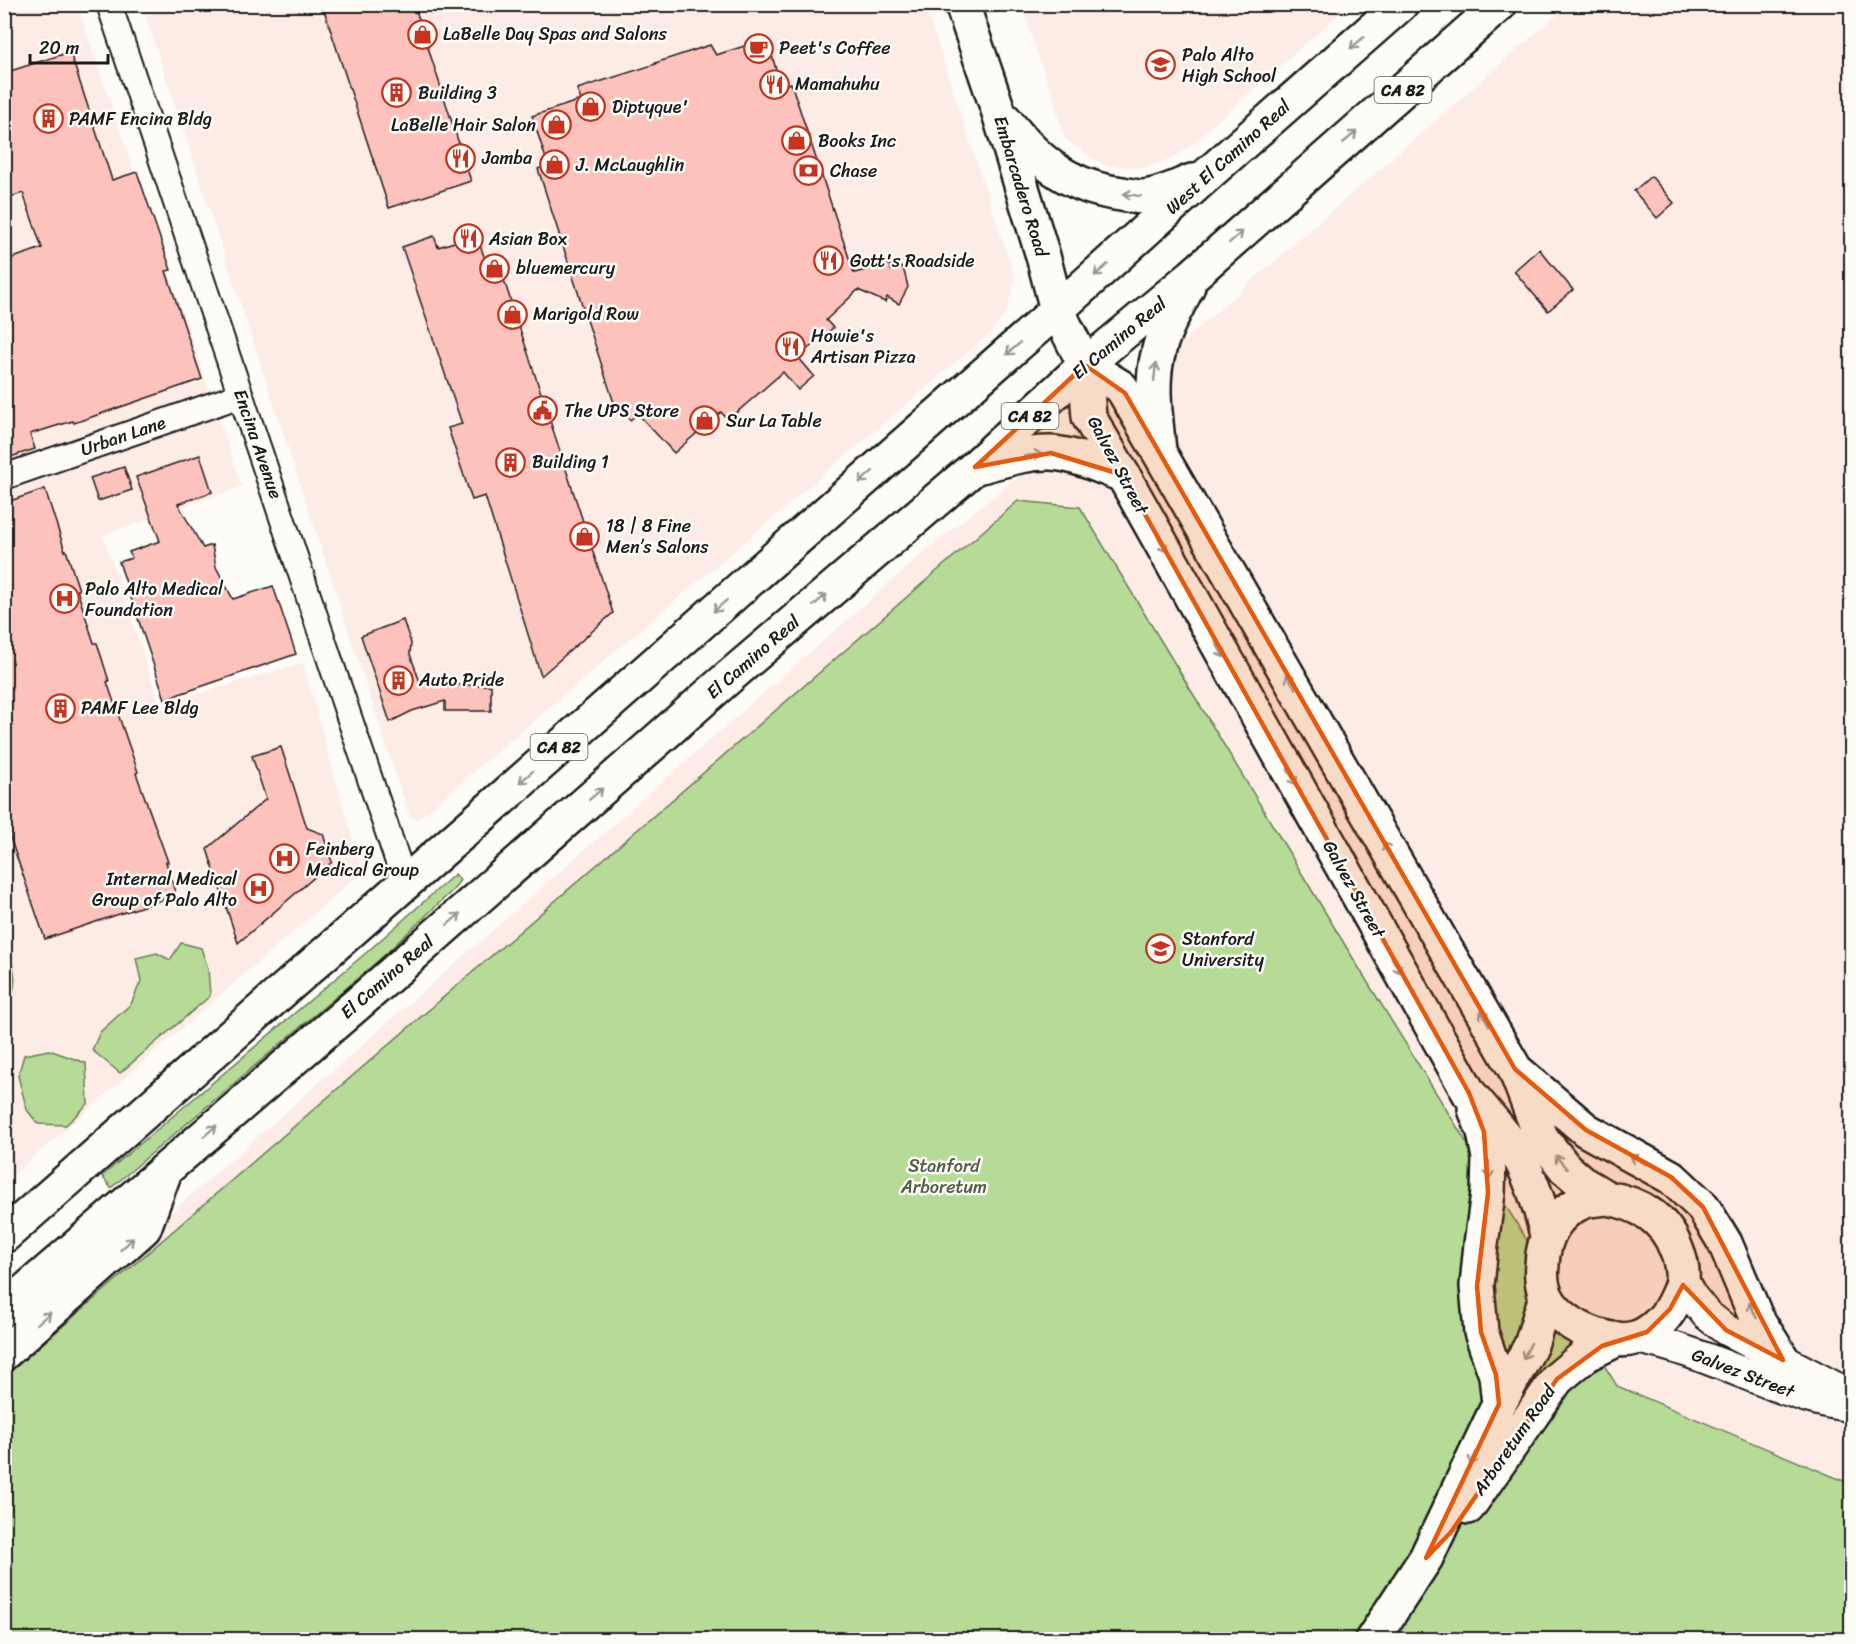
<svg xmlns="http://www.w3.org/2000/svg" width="1856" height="1644" font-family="Sriracha,sans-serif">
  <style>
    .built { fill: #fdebe6 }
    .green { fill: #b5db97; stroke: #687c5a; stroke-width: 1.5 }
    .building { fill: #fec2bd; stroke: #1c1c1c; stroke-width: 1.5 }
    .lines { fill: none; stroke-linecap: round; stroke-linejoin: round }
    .minor-casing { stroke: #1c1c1c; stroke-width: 28 }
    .tertiary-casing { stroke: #1c1c1c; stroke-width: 34 }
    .secondary-casing { stroke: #1c1c1c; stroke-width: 38 }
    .primary-casing { stroke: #1c1c1c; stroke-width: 38 }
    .minor { stroke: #fdfcf7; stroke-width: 24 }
    .tertiary { stroke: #fdfcf7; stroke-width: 30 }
    .secondary { stroke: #fdfcf7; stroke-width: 33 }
    .primary { stroke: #fdfcf7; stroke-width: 33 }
    .oneway { stroke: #989794 }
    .marked { fill: #e8590c; fill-opacity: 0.2; stroke: #e8590c; stroke-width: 4.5; stroke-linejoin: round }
    .labels { text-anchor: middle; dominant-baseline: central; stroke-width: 5; stroke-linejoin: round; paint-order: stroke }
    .shield { fill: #fdfcf7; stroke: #605f5e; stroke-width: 1.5 }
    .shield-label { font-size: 16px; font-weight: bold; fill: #1c1c1c }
    .poi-label { font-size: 18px; fill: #1c1c1c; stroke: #fdfcf7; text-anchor: start }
    .street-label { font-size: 18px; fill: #1c1c1c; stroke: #fdfcf7 }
    .park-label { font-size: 18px; fill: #525f47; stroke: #fdfcf7 }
  </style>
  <rect width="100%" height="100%" fill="#fdfcf7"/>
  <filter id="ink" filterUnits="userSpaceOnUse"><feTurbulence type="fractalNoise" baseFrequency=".0167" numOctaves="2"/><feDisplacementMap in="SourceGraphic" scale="12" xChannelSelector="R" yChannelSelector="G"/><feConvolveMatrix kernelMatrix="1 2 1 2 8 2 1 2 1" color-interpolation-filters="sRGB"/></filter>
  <g filter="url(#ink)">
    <path class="built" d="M5 5H77L242 486 103 535 160 705 303 663 362 872 5 1182Z
      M142 5H925L1015 278 1007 312 989 334 418 819 409 815Z
      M1021 5V4L1349 5 1188 147 1170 160 1142 168 1104 165 1065 139 1052 95Z
      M1568 5H1851V1639H5L4 1359 938 540 1113 402Z"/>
    <path class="green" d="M1018 501 1080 507 1365 978 1617 1386 1851 1484V1639H5L4 1377Z
      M455 874 460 880 454 889 377 962 111 1188 102 1176 367 952Z
      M181 943 201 948 208 969 210 996 120 1073 92 1050 100 1032 131 1004 141 981 136 958 157 953 170 960Z
      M5 951C18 970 18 989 5 1008Z
      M49 1050 86 1063 88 1104 66 1125 38 1124 27 1110 18 1076 24 1055Z"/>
    <path class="building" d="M322 4H414L471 181 389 208Z
      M767 39 781 86 791 83 854 273 890 264 891 270 903 267 908 287 899 304 887 297 885 302 858 290 826 320 833 328 798 357 814 376 798 390 783 372 728 420 721 412 674 453 638 414 630 420 613 400 538 169 548 165 532 116 581 100 577 89 656 64 655 63 710 45 716 55Z
      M70 52 112 180 137 172 171 270 166 271 202 379 74 423 73 421 30 434 35 449 4 459V261L42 248 23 193 4 199V73Z
      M1651 176 1674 203 1657 218 1634 191Z
      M477 235 489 272 500 268 613 613 541 676 485 496 472 500 448 428 462 424 402 247 434 236 438 247Z
      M1539 249 1573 290 1548 311 1514 271Z
      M200 455 212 492 178 504 203 548 212 545 216 567 233 599 273 586 296 654 165 699 119 562 132 558 129 552 160 541 136 477Z
      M124 467 132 490 98 501 90 478Z
      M45 489 65 551 66 550 79 590H77L94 643H97L109 681 107 682 138 772 136 773 168 862H166L176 895 45 939 4 820V503Z
      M403 620 411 643 410 654 421 685H491V711H445V701L412 711 390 722 361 636Z
      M281 747 307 828 323 834 332 862 238 943 207 849 266 799 252 756Z"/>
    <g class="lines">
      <defs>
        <path id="minor" d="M109 4 405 883
          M4 477 241 395"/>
        <path id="tertiary" d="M1682 1279 1690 1294 1706 1314 1726 1330 1852 1396
          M1636 1338C1685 1347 1729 1368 1776 1386 1800 1395 1825 1404 1852 1406"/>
        <path id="secondary" d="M1085 365 1121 387 1125 393 1515 1069 1541 1137 1565 1168 1585 1185 1607 1198
          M1085 365 1089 417 1123 475 1469 1093C1483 1110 1498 1127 1511 1144 1528 1168 1541 1207 1547 1235
          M1518 1072 1586 1130 1671 1177 1703 1207 1725 1243 1756 1317 1783 1360
          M1475 1109 1484 1132 1489 1158 1488 1193 1481 1244 1477 1286 1481 1332 1496 1375 1499 1404
          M1607 1198C1638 1203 1665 1218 1676 1249 1680 1258 1683 1270 1682 1280 1681 1289 1676 1298 1672 1306 1665 1319 1650 1334 1635 1338 1606 1346 1559 1324 1546 1296 1542 1287 1541 1274 1542 1265 1543 1236 1557 1211 1585 1201 1592 1199 1600 1199 1607 1198Z
          M1468 1507 1557 1379 1587 1354 1618 1339
          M1372 1640 1426 1558 1499 1404 1531 1345 1546 1296"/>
        <path id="primary" d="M962 4 998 110 1043 256 1057 310 1085 365
          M1005 120C1035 158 1065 185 1115 193 1124 194 1134 197 1143 197 1159 196 1177 187 1192 181
          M1159 451C1156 419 1150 385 1158 354 1163 330 1177 308 1188 286
          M977 467C1001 461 1027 452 1051 453 1075 454 1100 467 1123 475
          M4 1236 1057 310 1207 175 1401 4
          M4 1309 363 999 729 677 975 467 1085 365 1192 276 1500 4
          M4 1353 144 1228 165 1171"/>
      </defs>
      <use href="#minor" class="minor-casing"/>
      <use href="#tertiary" class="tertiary-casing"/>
      <use href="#secondary" class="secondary-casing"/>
      <use href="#primary" class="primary-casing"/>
      <use href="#minor" class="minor"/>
      <use href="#tertiary" class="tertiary"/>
      <use href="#secondary" class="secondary"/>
      <use href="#primary" class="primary"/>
    </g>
    <defs><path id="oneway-shaft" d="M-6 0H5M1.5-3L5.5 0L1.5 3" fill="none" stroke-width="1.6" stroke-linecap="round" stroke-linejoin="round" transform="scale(1.5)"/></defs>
    <g class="oneway">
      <use href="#oneway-shaft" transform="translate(1357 43) rotate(139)"/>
      <use href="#oneway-shaft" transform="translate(1350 137) rotate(-41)"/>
      <use href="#oneway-shaft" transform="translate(1132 195) rotate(-173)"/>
      <use href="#oneway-shaft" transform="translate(1236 237) rotate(-41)"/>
      <use href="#oneway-shaft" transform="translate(1101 270) rotate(140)"/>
      <use href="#oneway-shaft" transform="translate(1013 349) rotate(139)"/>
      <use href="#oneway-shaft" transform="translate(1155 372) rotate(-84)"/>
      <use href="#oneway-shaft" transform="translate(1033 455) rotate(-7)"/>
      <use href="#oneway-shaft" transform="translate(866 477) rotate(139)"/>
      <use href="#oneway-shaft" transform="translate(1162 544) rotate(61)"/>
      <use href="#oneway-shaft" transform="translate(820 600) rotate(-40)"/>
      <use href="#oneway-shaft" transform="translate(720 606) rotate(139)"/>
      <use href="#oneway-shaft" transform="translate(1220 650) rotate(61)"/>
      <use href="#oneway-shaft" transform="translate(1291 681) rotate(-120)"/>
      <use href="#oneway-shaft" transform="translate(526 777) rotate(139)"/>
      <use href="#oneway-shaft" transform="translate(1292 777) rotate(61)"/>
      <use href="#oneway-shaft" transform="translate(596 794) rotate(-41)"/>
      <use href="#oneway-shaft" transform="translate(1388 850) rotate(-120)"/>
      <use href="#oneway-shaft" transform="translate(454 919) rotate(-41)"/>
      <use href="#oneway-shaft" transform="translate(1396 965) rotate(61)"/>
      <use href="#oneway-shaft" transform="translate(1485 1018) rotate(-120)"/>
      <use href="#oneway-shaft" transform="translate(210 1131) rotate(-41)"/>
      <use href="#oneway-shaft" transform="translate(1638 1160) rotate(-152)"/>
      <use href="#oneway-shaft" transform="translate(1561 1162) rotate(-130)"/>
      <use href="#oneway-shaft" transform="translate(1489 1170) rotate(90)"/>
      <use href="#oneway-shaft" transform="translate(127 1244) rotate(-42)"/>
      <use href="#oneway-shaft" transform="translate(1753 1310) rotate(-114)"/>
      <use href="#oneway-shaft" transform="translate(44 1318) rotate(-41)"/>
      <use href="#oneway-shaft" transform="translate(1527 1351) rotate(117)"/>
      <use href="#oneway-shaft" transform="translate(1474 1457) rotate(116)"/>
    </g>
  </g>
  <path class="marked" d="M1085 365 1125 393 1515 1069 1586 1130 1671 1177 1703 1207 1783 1360 1726 1330 1683 1285 1670 1309 1647 1332 1602 1346 1557 1379 1451 1532 1426 1558 1499 1404 1496 1375 1481 1332 1477 1286 1488 1193 1484 1132 1469 1093 1123 475 1051 453 975 467Z"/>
  <defs>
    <symbol id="shop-ring" viewBox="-11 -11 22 22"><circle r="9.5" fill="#fdfcf7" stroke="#c8321e" stroke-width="1.5"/><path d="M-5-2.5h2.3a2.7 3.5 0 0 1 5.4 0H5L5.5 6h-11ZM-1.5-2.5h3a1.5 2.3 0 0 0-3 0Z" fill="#c8321e"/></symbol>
    <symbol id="cafe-ring" viewBox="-11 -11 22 22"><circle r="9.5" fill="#fdfcf7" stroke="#c8321e" stroke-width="1.5"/><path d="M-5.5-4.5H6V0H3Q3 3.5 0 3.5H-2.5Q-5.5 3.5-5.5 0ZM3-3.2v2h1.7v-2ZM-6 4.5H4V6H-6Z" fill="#c8321e"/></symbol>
    <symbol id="school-ring" viewBox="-11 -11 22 22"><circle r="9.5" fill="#fdfcf7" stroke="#c8321e" stroke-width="1.5"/><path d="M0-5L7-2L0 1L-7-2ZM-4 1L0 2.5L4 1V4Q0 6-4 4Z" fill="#c8321e"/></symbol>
    <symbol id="restaurant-ring" viewBox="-11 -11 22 22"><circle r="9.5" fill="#fdfcf7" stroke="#c8321e" stroke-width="1.5"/><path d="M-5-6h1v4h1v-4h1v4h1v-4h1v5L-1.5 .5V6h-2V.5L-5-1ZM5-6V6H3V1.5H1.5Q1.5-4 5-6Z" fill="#c8321e"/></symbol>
    <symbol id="building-ring" viewBox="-11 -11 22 22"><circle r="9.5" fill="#fdfcf7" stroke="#c8321e" stroke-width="1.5"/><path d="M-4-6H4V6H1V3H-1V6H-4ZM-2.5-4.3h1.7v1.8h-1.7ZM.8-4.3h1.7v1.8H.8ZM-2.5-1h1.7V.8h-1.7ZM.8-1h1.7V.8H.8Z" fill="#c8321e"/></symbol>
    <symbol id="bank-ring" viewBox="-11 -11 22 22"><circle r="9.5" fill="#fdfcf7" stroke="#c8321e" stroke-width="1.5"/><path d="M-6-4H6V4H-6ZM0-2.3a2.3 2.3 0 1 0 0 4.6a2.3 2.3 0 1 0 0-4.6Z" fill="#c8321e"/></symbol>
    <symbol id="civic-ring" viewBox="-11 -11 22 22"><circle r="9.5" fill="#fdfcf7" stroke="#c8321e" stroke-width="1.5"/><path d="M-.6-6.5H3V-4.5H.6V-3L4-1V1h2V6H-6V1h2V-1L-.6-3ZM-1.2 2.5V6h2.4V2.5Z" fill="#c8321e"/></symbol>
    <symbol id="hospital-ring" viewBox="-11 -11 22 22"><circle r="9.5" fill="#fdfcf7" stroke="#c8321e" stroke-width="1.5"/><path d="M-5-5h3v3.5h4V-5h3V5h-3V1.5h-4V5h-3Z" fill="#c8321e"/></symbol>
    <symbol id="university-ring" viewBox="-11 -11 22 22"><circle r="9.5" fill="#fdfcf7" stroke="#c8321e" stroke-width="1.5"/><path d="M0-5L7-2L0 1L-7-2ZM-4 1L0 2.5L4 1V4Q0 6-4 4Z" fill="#c8321e"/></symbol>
  </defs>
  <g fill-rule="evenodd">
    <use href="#shop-ring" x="406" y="18" width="33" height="33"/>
    <use href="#cafe-ring" x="742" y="32" width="33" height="33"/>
    <use href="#school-ring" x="1144" y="48" width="33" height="33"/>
    <use href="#restaurant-ring" x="758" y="68" width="33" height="33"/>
    <use href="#building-ring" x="380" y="76" width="33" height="33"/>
    <use href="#shop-ring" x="574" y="90" width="33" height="33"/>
    <use href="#building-ring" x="32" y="102" width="33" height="33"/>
    <use href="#shop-ring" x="540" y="108" width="33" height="33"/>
    <use href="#shop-ring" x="780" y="124" width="33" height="33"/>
    <use href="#restaurant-ring" x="444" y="142" width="33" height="33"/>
    <use href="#shop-ring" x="538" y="148" width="33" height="33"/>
    <use href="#bank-ring" x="792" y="154" width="33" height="33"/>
    <use href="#restaurant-ring" x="452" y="222" width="33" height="33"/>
    <use href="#restaurant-ring" x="812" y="244" width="33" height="33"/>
    <use href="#shop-ring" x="478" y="252" width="33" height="33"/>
    <use href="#shop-ring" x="496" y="298" width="33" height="33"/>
    <use href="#restaurant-ring" x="774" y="330" width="33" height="33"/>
    <use href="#civic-ring" x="526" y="394" width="33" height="33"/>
    <use href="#shop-ring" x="688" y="404" width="33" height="33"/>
    <use href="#building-ring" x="494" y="446" width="33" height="33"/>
    <use href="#shop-ring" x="568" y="520" width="33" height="33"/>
    <use href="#hospital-ring" x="48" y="582" width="33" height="33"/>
    <use href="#building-ring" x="382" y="664" width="33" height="33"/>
    <use href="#building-ring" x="44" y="692" width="33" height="33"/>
    <use href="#hospital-ring" x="268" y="842" width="33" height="33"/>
    <use href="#hospital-ring" x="242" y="872" width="33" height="33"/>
    <use href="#university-ring" x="1144" y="932" width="33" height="33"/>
  </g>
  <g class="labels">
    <g class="shield">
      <rect x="1374.5" y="77" width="57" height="26" rx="4.5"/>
      <rect x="1001.5" y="403" width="57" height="26" rx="4.5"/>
      <rect x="530.5" y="734" width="57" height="26" rx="4.5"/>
    </g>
    <g class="shield-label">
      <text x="1403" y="90">CA 82</text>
      <text x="1030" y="416">CA 82</text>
      <text x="559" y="747">CA 82</text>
    </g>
    <g class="poi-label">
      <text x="443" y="34">LaBelle Day Spas and Salons</text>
      <text x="779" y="48">Peet's Coffee</text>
      <text x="1182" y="55">Palo Alto<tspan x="1182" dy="21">High School</tspan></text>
      <text x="795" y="84">Mamahuhu</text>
      <text x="418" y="93">Building 3</text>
      <text x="612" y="107">Diptyque'</text>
      <text x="69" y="119">PAMF Encina Bldg</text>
      <text x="536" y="125" text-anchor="end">LaBelle Hair Salon</text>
      <text x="818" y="141">Books Inc</text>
      <text x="482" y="158">Jamba</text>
      <text x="576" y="165">J. McLaughlin</text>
      <text x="830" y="171">Chase</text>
      <text x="489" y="239">Asian Box</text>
      <text x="850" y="261">Gott's Roadside</text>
      <text x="516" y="268">bluemercury</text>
      <text x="533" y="314">Marigold Row</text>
      <text x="811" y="336">Howie's<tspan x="811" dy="21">Artisan Pizza</tspan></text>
      <text x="564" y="411">The UPS Store</text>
      <text x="726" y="421">Sur La Table</text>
      <text x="532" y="462">Building 1</text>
      <text x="606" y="526">18 | 8 Fine<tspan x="606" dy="21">Men’s Salons</tspan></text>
      <text x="85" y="589">Palo Alto Medical<tspan x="85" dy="21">Foundation</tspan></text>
      <text x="419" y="680">Auto Pride</text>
      <text x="81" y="708">PAMF Lee Bldg</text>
      <text x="306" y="849">Feinberg<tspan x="306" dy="21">Medical Group</tspan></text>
      <text x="237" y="879" text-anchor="end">Internal Medical<tspan x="237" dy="21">Group of Palo Alto</tspan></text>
      <text x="1182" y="939">Stanford<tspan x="1182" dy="21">University</tspan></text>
    </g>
    <g class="street-label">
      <text transform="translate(1228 157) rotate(-42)">West El Camino Real</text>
      <text transform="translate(1021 186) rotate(73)">Embarcadero Road</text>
      <text transform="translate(1119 338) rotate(-40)">El Camino Real</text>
      <text transform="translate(123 436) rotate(-19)">Urban Lane</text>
      <text transform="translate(258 444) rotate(71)">Encina Avenue</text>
      <text transform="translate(1118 465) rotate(62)">Galvez Street</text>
      <text transform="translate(753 657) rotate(-41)">El Camino Real</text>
      <text transform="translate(1354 889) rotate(61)">Galvez Street</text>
      <text transform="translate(387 977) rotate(-41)">El Camino Real</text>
      <text transform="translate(1743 1373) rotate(21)">Galvez Street</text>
      <text transform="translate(1514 1440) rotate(-55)">Arboretum Road</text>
    </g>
    <g class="park-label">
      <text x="944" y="1166">Stanford<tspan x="944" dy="21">Arboretum</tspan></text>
    </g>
  </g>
  <rect width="1856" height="1644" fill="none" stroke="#fdfcf7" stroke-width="24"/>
  <rect x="12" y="12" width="1832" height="1620" fill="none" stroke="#1c1c1c" stroke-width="2" filter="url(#ink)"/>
  <path d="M30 54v9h78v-9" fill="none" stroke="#1c1c1c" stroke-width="3"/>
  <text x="39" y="54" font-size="18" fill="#1c1c1c" stroke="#fdfcf7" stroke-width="4.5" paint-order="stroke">20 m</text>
</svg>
